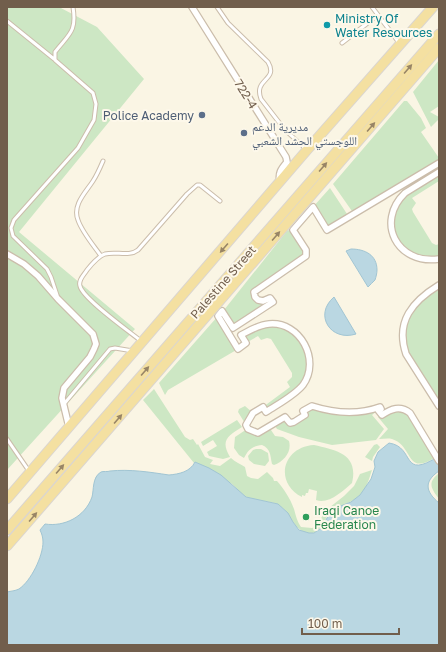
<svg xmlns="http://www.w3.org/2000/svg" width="446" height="652" font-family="'Golos Text','Noto Naskh Arabic',sans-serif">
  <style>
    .green { fill: #cde7c4 }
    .water { fill: #bad7e2; stroke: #a1c5d3 }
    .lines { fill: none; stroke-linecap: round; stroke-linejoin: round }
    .lane-casing { stroke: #cbbdab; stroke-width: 5 }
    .street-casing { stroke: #cbbdab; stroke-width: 8 }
    .primary-casing { stroke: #dad5d0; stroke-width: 11 }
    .lane { stroke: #fff; stroke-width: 3 }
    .street { stroke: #fff; stroke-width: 5.5 }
    .primary { stroke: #f4e0a1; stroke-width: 9 }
    .oneway { fill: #988566 }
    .culture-dot { fill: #0f9aa8; stroke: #fdf8ea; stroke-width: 1.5 }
    .service-dot { fill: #5c6f8a; stroke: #fdf8ea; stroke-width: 1.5 }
    .leisure-dot { fill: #2e9e5b; stroke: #fdf8ea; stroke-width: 1.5 }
    .labels { text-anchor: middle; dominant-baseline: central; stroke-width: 4; stroke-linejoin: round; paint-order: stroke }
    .culture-label { font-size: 12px; fill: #0d838f; stroke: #fdf8ea; text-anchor: start }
    .street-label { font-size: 12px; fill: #715e4c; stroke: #fdf8ea }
    .service-label { font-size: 12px; fill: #4e5e75; stroke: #fdf8ea; text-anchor: end }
    .leisure-label { font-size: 12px; fill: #27864d; stroke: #fdf8ea; text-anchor: start }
  </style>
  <rect width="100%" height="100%" fill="#faf5e4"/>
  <path class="green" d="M7 7H59L97 27 144 79 19 232 135 329 7 470Z
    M439 60V106L430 112 439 117V119L431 127 413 92Z
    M404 101H407L421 118 426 128 421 132 439 158V163L354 214 333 184Z
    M439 172V181L412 198 416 203 412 209 413 212 432 243 436 245 439 244V259L431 260 402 249 391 225 398 200Z
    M330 188 349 217 327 230 313 207Z
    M291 229 307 253 256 290 255 297 273 302 233 328 224 310 287 231Z
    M437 286 439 289V406L406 354 403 335 409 312Z
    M218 316 238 349 168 390 165 395 159 383Z
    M274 324 299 336 310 364 303 385 266 412 263 407 290 387 287 382 292 377V373L271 339 267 338 261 340 258 336 246 343 241 335Z
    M154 389 185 437 190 440 193 439 197 445 198 444 205 457 213 460 210 464 220 466 231 458C235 462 241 464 245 467L247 476 251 478 258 479 267 472 273 478 274 481H277C284 489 290 498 294 509 296 516 297 521 301 527L312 528 317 526 325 511 344 496 354 486 360 474 372 470C369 479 367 488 360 495 351 504 338 505 329 514 323 521 320 535 308 533 293 530 292 514 280 506 270 499 256 503 245 496 240 493 237 488 232 484 220 476 207 469 195 462L194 463 143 400Z
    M245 406 253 413 246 425 238 412 239 409Z
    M312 406 326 410H378L372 415 384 429 376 440 332 445 299 437 277 429 274 424 285 417 288 422 305 415 303 411Z
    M389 411H408L436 457C405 477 414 446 392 439 388 438 383 439 379 439L388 429 378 417Z
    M237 420 242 427C228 436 220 440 230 457L223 459 209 456 207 452 217 446 213 440 203 446 201 442Z
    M269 427 275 436 283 437 289 441C292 452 284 461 274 465L272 464C270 455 271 449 262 445 252 446 248 450 244 458L239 455 234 448 235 437 244 431 248 429 255 433Z
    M377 444 380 447 373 457 372 461 365 457 374 445Z
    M314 445C336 450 359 454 352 483 343 491 328 505 316 500L317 491 309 489 308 493H306L305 496 302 495V497C274 483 282 447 314 445Z
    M256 449H261L268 453 269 461 265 466 254 464 249 460 248 456 253 450Z
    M439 473V499C431 488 427 483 439 473Z"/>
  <path class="water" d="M351 249C365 249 377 255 377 270 377 273 376 277 375 280 373 282 370 285 368 287L346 251Z
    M334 297 356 334C331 342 313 315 334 297Z
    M389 443C416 447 400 481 439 456V471C423 482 426 492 439 503V645H7V592C11 591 15 591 19 589 31 581 43 556 43 542 43 538 42 534 40 530L45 524C64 527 85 517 92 497 94 490 92 477 101 472 103 471 108 472 110 471 130 469 149 472 169 475 179 474 190 472 195 462L209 468 221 475 246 497 278 504 288 513 293 522 299 530 309 533H314L320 529 329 515 338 507 351 502 360 495 371 479 375 467 374 461 378 452Z"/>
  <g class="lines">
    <defs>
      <path id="lane" d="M217 7 228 23 268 62C279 81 253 78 261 99L285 130 306 149
        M372 7 400 44
        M7 21 54 59
        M342 43 378 15
        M101 256C94 246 82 232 78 220 72 205 86 192 93 181 97 175 100 168 103 161
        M57 295 51 277 47 269 13 236 11 228 14 220 78 148 94 120 96 104 93 93 55 60V52C69 34 77 32 73 7
        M141 341C130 332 82 298 80 286 78 280 84 275 87 270 91 265 99 256 105 254 116 251 129 257 138 250L187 194 197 185H200L220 201
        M64 404 110 349 115 348 133 351
        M7 439 29 471"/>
      <path id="street" d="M192 7 286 157 287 162C281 169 278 173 280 182
        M439 163 327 230 313 207 293 230 306 250V256L254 292 255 297 258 300 263 301 270 298 273 302 233 328 222 311 218 316 238 349 246 343 241 335C251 330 258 325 269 324 300 321 321 360 303 385 294 396 278 404 266 412L263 407 253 413 246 425 248 429 258 433 285 417 290 423 294 422 305 415 303 411 312 406C334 413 358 415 380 407L381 409 378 410 382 415C391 409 400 405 410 413L439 461
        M439 172 405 193C375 222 397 265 439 259
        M7 254 24 264 38 276 58 299 93 334 96 344 94 349 90 357 64 388 62 398 69 427
        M439 285C413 301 395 321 406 354L439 406"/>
      <path id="primary" d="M7 499 307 150 433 7
        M7 530 439 34
        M7 546 439 48"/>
    </defs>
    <use href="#lane" class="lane-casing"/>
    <use href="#street" class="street-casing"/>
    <use href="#primary" class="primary-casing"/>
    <use href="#lane" class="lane"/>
    <use href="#street" class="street"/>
    <use href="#primary" class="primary"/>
  </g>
  <defs><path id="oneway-solid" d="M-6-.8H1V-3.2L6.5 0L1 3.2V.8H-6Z"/></defs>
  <g class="oneway">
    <use href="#oneway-solid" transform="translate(408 69) rotate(-49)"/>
    <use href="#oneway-solid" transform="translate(371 127) rotate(-49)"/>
    <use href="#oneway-solid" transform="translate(323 167) rotate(-49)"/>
    <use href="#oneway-solid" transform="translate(276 236) rotate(-49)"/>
    <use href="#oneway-solid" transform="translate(224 248) rotate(131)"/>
    <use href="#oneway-solid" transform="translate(145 371) rotate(-49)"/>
    <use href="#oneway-solid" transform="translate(118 419) rotate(-49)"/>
    <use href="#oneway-solid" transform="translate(60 469) rotate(-49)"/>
    <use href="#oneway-solid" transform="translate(33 517) rotate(-49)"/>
  </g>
  <circle class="culture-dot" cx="327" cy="25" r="4"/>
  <g class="service-dot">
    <circle cx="202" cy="115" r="4"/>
    <circle cx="244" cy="133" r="4"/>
  </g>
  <circle class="leisure-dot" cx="306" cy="517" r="4"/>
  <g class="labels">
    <g class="culture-label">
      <text x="335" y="18">Ministry Of<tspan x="335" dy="14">Water Resources</tspan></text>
    </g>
    <g class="street-label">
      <text transform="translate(246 94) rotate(58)">722-4</text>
      <text transform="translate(223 282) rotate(-49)">Palestine Street</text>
    </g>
    <g class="service-label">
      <text x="194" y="115">Police Academy</text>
      <text x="252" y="126" text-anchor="start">مديرية الدعم<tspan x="252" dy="14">اللوجستي الحشد الشعبي</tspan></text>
    </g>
    <g class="leisure-label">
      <text x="314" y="510">Iraqi Canoe<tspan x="314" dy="14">Federation</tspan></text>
    </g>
  </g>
  <rect width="446" height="652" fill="none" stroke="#715e4c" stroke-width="16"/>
  <path d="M302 628v6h97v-6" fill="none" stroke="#715e4c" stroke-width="2"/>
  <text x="308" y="628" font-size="12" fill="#715e4c" stroke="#fdf8ea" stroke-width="3" paint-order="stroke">100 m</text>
</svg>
